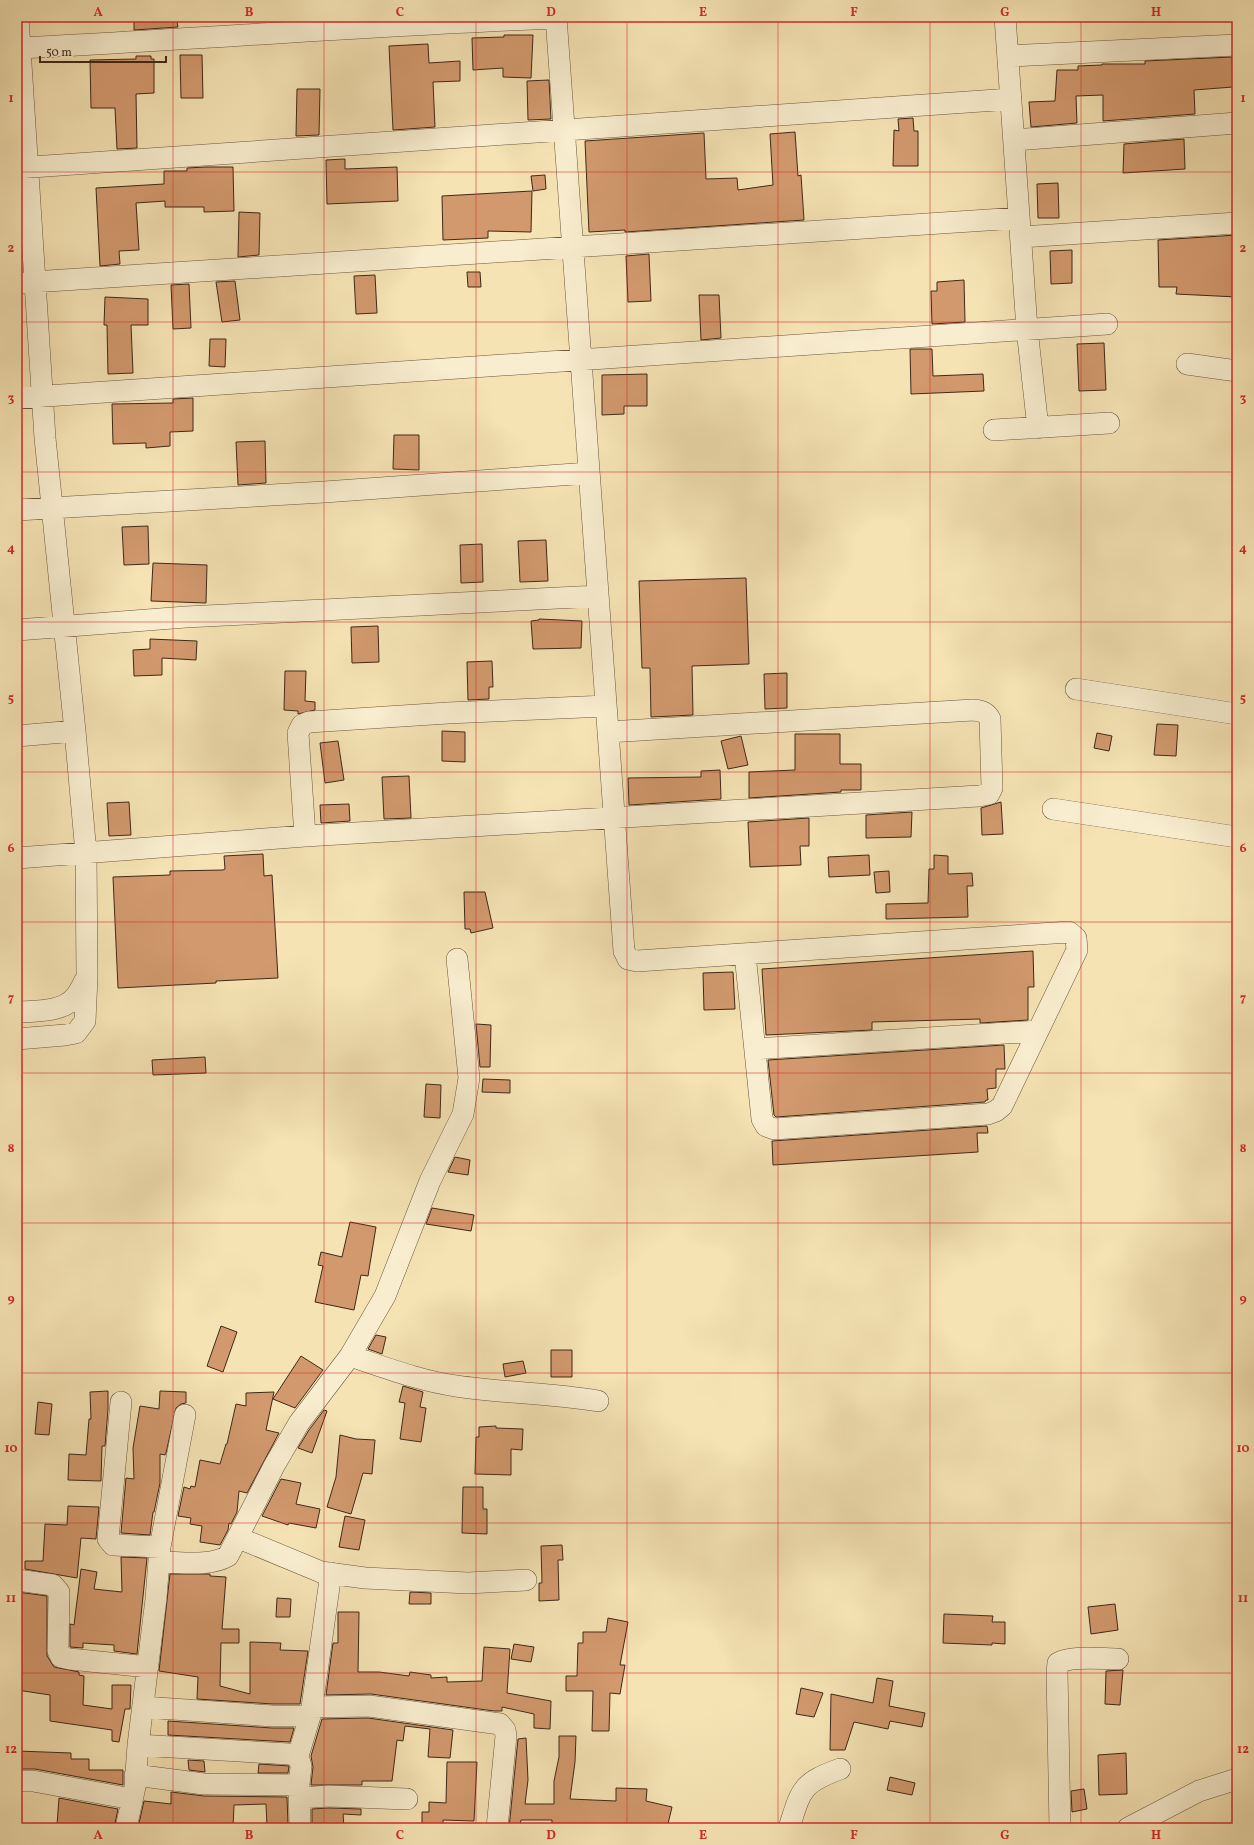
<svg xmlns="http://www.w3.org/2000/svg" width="1254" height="1845" font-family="Vollkorn,serif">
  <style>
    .building { fill: #d2996e; stroke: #402817 }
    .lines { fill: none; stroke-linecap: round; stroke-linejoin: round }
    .minor-casing { stroke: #6d573e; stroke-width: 22 }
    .minor { stroke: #f8edce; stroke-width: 21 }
    .grid { fill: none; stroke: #d62828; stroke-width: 1; stroke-opacity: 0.55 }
    .neatline { fill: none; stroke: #d62828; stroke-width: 1.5 }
    .grid-label { font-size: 13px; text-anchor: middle; font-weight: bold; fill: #d62828 }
  </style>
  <rect width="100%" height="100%" fill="#f5e3b4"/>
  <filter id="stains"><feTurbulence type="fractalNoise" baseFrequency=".005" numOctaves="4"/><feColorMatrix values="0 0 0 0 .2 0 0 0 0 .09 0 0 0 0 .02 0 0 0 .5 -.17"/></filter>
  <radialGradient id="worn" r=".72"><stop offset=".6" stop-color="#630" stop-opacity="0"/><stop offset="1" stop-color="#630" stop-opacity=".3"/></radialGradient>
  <path class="building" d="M134 17H176L178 27 134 30Z
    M504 35H533L531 78 503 77V68L473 70 472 38 504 37Z
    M428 44 429 63 460 61V81L433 82 435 127 393 130 389 46Z
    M180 55H202L203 98H181Z
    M136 56H151V59H154V93L136 94 137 148 117 149 115 108H91L90 60 136 59Z
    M1232 57 1233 87 1194 90 1195 114 1103 121V95L1076 96 1077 123 1031 127 1029 102 1055 101 1057 70H1078V66L1102 65V64H1145V61Z
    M549 80 551 119 528 120 527 81Z
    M297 89H320L319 135 296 136Z
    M913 118 914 131H918V166H893L894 130 899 131 898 119Z
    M795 132 798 176 801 175 804 220 625 232V230L589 232 585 141 704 133 706 179 737 178 738 190 773 185 770 134Z
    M1184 139 1185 169 1123 173 1124 144Z
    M345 159V169L397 167 398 201 327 204 326 160Z
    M206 167H233L234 211 204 212V207H165V201L136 203 139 250 119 251 120 264 100 266 96 188 164 184V171H187V168Z
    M545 175 546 189 533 191 531 176Z
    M1058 183 1059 218H1038L1037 184Z
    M532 191 531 232 488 231V238L443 240 442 196Z
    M239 212 260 213 259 255 238 257Z
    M1237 235V297L1176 294 1177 287H1159L1158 240Z
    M1072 250V283L1051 284 1050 251Z
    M649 254 651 301 628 302 626 256Z
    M467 272H480L481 287H468Z
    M375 275 377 313 356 314 354 276Z
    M964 280 965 322 932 324 931 291H937V282Z
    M235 281 240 320 222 322 216 282Z
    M189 284 191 328 173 329 171 285Z
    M699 295H719L721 338 701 340Z
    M105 297 148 299V325H131L133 373 108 374 107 325H104Z
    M210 339H226L225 367 209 366Z
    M1104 343 1106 390 1079 391 1077 344Z
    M910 349H932L933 376 983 374 984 391 911 394Z
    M647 374V406H624V414L602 415V375Z
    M193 398V431L170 432V446L146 448V443L113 444 112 404 173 403V399Z
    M394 435H419V470L393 469Z
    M265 441 266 483 238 485 236 442Z
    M148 526 149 564 124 565 122 527Z
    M546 540 548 581 520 582 518 541Z
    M482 544 483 582 461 583 460 545Z
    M153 563 207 565 206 603 151 601Z
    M746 578 749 664 692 666 693 715 651 717 650 668H642L639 581Z
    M539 619 582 621 581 648 533 649 531 621 539 620Z
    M378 626 379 662 352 663 351 627Z
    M150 639 197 641 196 660 162 658V675L134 676 133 650 150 649Z
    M492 661 493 687H489V699L468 700 467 662Z
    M285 671H306L305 701 315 702V710L298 714V711L284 710Z
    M787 673V708L765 709 764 674Z
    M1157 724 1178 725 1176 756 1154 755Z
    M442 731 465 732V762L442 761Z
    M1097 733 1112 736 1109 751 1094 748Z
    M795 734H840V764H861V790H841V792L749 798V772L795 770Z
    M741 736 748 765 728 769 721 741Z
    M338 741 344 780 325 783 320 743Z
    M720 770 721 799 629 805 628 778 701 777V771Z
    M409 776 411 818 384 819 382 777Z
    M129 802 131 835 109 836 107 803Z
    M1001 802 1003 834 982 835 981 808Z
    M349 804 350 821 321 823 320 805Z
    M912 812 911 837 866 838V815Z
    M809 818V846H800L801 865 750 867 748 822Z
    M263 854 264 876 272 875 278 978 216 981V983L118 988 113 877 170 875V871L223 870 225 869 224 856Z
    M869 855 870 875 829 877 828 857Z
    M934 855 948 856V874L972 873 973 886H967L968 917 886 919V904L928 903 929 869H934Z
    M889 871 890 892 876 893 874 872Z
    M464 892H485L493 928 471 933 470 929H465Z
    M1033 951 1034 987H1028V1020L980 1023V1019L872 1022V1030L766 1035 762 969Z
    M733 972 735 1009 704 1010 703 973Z
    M476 1024 491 1025 490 1067H480Z
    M1004 1045 1005 1069H996V1088L987 1089 988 1100H986L985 1102 776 1117 774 1115 768 1060Z
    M205 1057 206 1073 153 1075 152 1060Z
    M483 1079 510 1080V1093L482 1092Z
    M426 1084 441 1085 440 1118 424 1117Z
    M987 1126 988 1133H977L978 1152 773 1165 772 1141Z
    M455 1157 470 1160 468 1175 448 1172Z
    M432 1208 474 1215 471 1231 426 1224Z
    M350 1222 376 1227 368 1276 361 1275 354 1310 315 1302 323 1266 318 1265 321 1252 342 1257Z
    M221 1326 237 1332 223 1372 207 1366Z
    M376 1335 386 1337 382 1354 368 1349Z
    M551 1350H572V1377H551Z
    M301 1356 323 1370 295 1408 273 1399Z
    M523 1361 526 1373 505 1377 503 1364Z
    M403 1386 423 1392 420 1407 426 1408 421 1442 400 1439 405 1403 399 1402Z
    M108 1391V1409L105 1446H102L101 1481 68 1480 69 1454 86 1455 89 1419H91L90 1392Z
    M160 1391 186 1392V1403L181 1404 176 1408 166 1453 165 1455 160 1454V1483L154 1512H153L150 1535 121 1533 126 1478 134 1479 133 1448 140 1406 159 1409Z
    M274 1392 266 1430 279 1433 247 1493 239 1491 237 1512 231 1524 229 1523 228 1530 220 1545 200 1542 202 1526 190 1524 191 1518 178 1516 184 1487 190 1489 191 1486 195 1487 200 1460 220 1464 226 1444H227L236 1404 246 1406V1393Z
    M38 1402 52 1404 49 1435 35 1434Z
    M324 1410 327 1411 312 1453 298 1448 309 1430Z
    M496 1426V1428L523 1429 522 1450 511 1449V1475L475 1474 476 1437H479V1427Z
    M340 1435 356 1439 375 1440 372 1474 363 1473 351 1514 327 1507 336 1477Z
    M281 1479 301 1483 296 1504 320 1509 316 1528 289 1523 288 1525 262 1516Z
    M463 1487H483V1509H487V1534L462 1533Z
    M68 1506 99 1507 96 1539 81 1538 77 1578 25 1569V1561H43L45 1524 67 1525Z
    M345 1516 365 1520 359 1550 339 1547Z
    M562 1545 563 1560H558L559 1600 539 1601V1583H542L541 1546Z
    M121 1557 147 1558 137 1654 114 1651V1645L83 1643V1648L70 1647V1624L74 1625 81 1569 97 1572 94 1589 122 1592Z
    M170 1574H210V1576L226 1577 222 1629H239V1643H221L220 1686 250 1694V1642L281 1643 280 1650 308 1651 300 1704H273L197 1699 198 1677 159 1671Z
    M17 1592 47 1596V1656L54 1667 79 1672V1675L84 1676 83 1705 112 1709V1685H131L130 1709H125L119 1742 112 1741V1730L50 1721V1695L17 1690Z
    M410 1592 431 1593V1604H409Z
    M277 1598 291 1599 290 1617H276Z
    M1115 1604 1118 1630 1091 1634 1088 1607Z
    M338 1612H359L358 1672H379L409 1676 410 1672 431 1675V1678L447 1677V1682L482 1681 484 1647 510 1649 507 1693 551 1701 550 1729 534 1728V1714L502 1707V1711H494L371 1694 326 1695 333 1643H338Z
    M944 1614 993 1616 992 1622H1005V1644L992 1643V1645L943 1643Z
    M608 1618 628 1622 620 1665H625L620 1694 610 1693 609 1731H592L593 1691H566V1676H577L578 1643H583V1632H606Z
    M514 1644 534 1647 531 1662 511 1659Z
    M1123 1670 1120 1705 1105 1704 1106 1671Z
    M877 1678 893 1681 889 1706 925 1713 922 1727 890 1721 888 1729 854 1722 845 1750H830L831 1694 873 1703Z
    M801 1688 823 1693 814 1717 796 1714Z
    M368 1718 453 1730 450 1758 428 1757 430 1729 405 1726 403 1741 397 1740 392 1781H362V1785H311L313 1767 311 1756 322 1719Z
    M168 1721 272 1728H294L290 1742 168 1735Z
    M559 1736H576L575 1762 570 1799 616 1801V1788L647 1789 646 1801 672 1807 667 1828H632L597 1824V1828H552V1820H521L519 1828H509L518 1739 526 1738 528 1780 525 1804H554V1781L559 1757Z
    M17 1751 71 1753V1759H89V1770H123V1785L35 1769H17Z
    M1126 1753 1127 1794 1099 1795 1098 1755Z
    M188 1760 204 1761 205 1772 189 1770Z
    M447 1762H477L474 1821 443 1820V1828H422V1812H429V1802L446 1803Z
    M259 1764 289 1766 288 1773H258Z
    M890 1777 915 1783 912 1795 887 1790Z
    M1084 1789 1087 1809 1072 1812 1071 1791Z
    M171 1792 204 1796 287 1797 288 1825 267 1826 266 1804 234 1805 233 1828H138L144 1801 171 1804Z
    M59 1798 118 1809 114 1828 57 1825Z
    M329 1808 361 1809V1815L343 1814 344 1827 312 1828V1809Z"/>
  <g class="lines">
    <defs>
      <path id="minor" d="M556 17 624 951 628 959 637 961 1069 932 1076 938 1077 950 1002 1106 996 1111 988 1114 774 1129 766 1126 762 1119 745 954
        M1005 17 1027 329 1038 428
        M20 48C199 39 377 25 556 18
        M1008 56 1237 45
        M1014 140 1237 123
        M17 168 1011 99
        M1021 237 1237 223
        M17 283 1019 218
        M1187 364 1237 371
        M17 398 1107 324
        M994 430 1109 423
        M17 510 324 492 589 473
        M17 630 186 617 598 596
        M1076 689 1237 714
        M17 736 75 731
        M1053 809 1237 837
        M305 836 298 733 302 725 309 722 448 713 606 706
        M17 858 305 836 979 796 989 794 992 788 990 719C986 712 982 711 973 710L608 732
        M17 1012C35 1011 63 1013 76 996 80 991 83 983 87 977
        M17 1039 65 1035 76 1033 85 1021 87 977 86 853 75 731 45 438 18 17
        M755 1049 1038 1031
        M350 1356C384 1367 420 1381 456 1386 503 1393 551 1393 598 1401
        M121 1402 108 1539 113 1545 160 1547
        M239 1538 321 1572 365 1578 468 1583 526 1580
        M159 1562C181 1562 209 1567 228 1556L274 1466 299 1423 350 1356 385 1296 430 1181 463 1114 469 1078 457 959
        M17 1580 53 1585 59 1592 58 1651 61 1657 70 1659 148 1667
        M143 1707 273 1716H310L312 1707 369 1706 500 1724 505 1730 506 1736 497 1828
        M312 1707 331 1573
        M138 1745 289 1754 298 1756 301 1766 299 1785 300 1828
        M298 1756 310 1716
        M135 1775 204 1784 299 1785
        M17 1781H33L132 1799
        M300 1798 329 1796 407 1799
        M126 1828 135 1787 138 1745 156 1599 160 1547 185 1415
        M789 1828C801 1790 801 1783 840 1769
        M1060 1828 1057 1672 1058 1663C1072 1655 1102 1659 1118 1659
        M1128 1828 1199 1791 1237 1779"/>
    </defs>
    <use href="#minor" class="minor-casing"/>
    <use href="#minor" class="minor"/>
  </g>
  <path class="grid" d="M173 17V1828M324 17V1828M476 17V1828M627 17V1828M778 17V1828M930 17V1828M1081 17V1828M17 172H1237M17 322H1237M17 472H1237M17 622H1237M17 772H1237M17 922H1237M17 1073H1237M17 1223H1237M17 1373H1237M17 1523H1237M17 1673H1237"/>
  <rect width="1254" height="1845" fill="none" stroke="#f5e3b4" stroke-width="44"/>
  <path d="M40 56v6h126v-6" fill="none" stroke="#402817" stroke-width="2"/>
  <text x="46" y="56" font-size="12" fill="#402817" stroke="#f8edce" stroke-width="3" paint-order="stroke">50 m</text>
  <rect x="22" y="22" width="1210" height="1801" class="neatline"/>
  <g class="grid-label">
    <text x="98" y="16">A</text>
    <text x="249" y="16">B</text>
    <text x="400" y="16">C</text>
    <text x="551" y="16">D</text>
    <text x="703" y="16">E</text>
    <text x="854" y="16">F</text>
    <text x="1005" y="16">G</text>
    <text x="1156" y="16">H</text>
    <text x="11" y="102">1</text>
    <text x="1243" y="102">1</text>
    <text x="11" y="252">2</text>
    <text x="1243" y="252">2</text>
    <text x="11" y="402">3</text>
    <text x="1243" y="402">3</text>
    <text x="11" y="552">4</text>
    <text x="1243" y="552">4</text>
    <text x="11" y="702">5</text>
    <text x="1243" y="702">5</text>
    <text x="11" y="852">6</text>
    <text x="1243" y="852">6</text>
    <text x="11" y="1002">7</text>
    <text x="1243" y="1002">7</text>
    <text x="11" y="1152">8</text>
    <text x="1243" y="1152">8</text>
    <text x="11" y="1302">9</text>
    <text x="1243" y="1302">9</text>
    <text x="11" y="1452">10</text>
    <text x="1243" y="1452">10</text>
    <text x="11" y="1602">11</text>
    <text x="1243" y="1602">11</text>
    <text x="11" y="1753">12</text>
    <text x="1243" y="1753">12</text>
    <text x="98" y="1839">A</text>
    <text x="249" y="1839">B</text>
    <text x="400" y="1839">C</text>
    <text x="551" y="1839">D</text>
    <text x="703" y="1839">E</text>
    <text x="854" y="1839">F</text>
    <text x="1005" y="1839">G</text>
    <text x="1156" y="1839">H</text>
  </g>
  <rect width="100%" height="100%" filter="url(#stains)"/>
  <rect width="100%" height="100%" fill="url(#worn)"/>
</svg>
